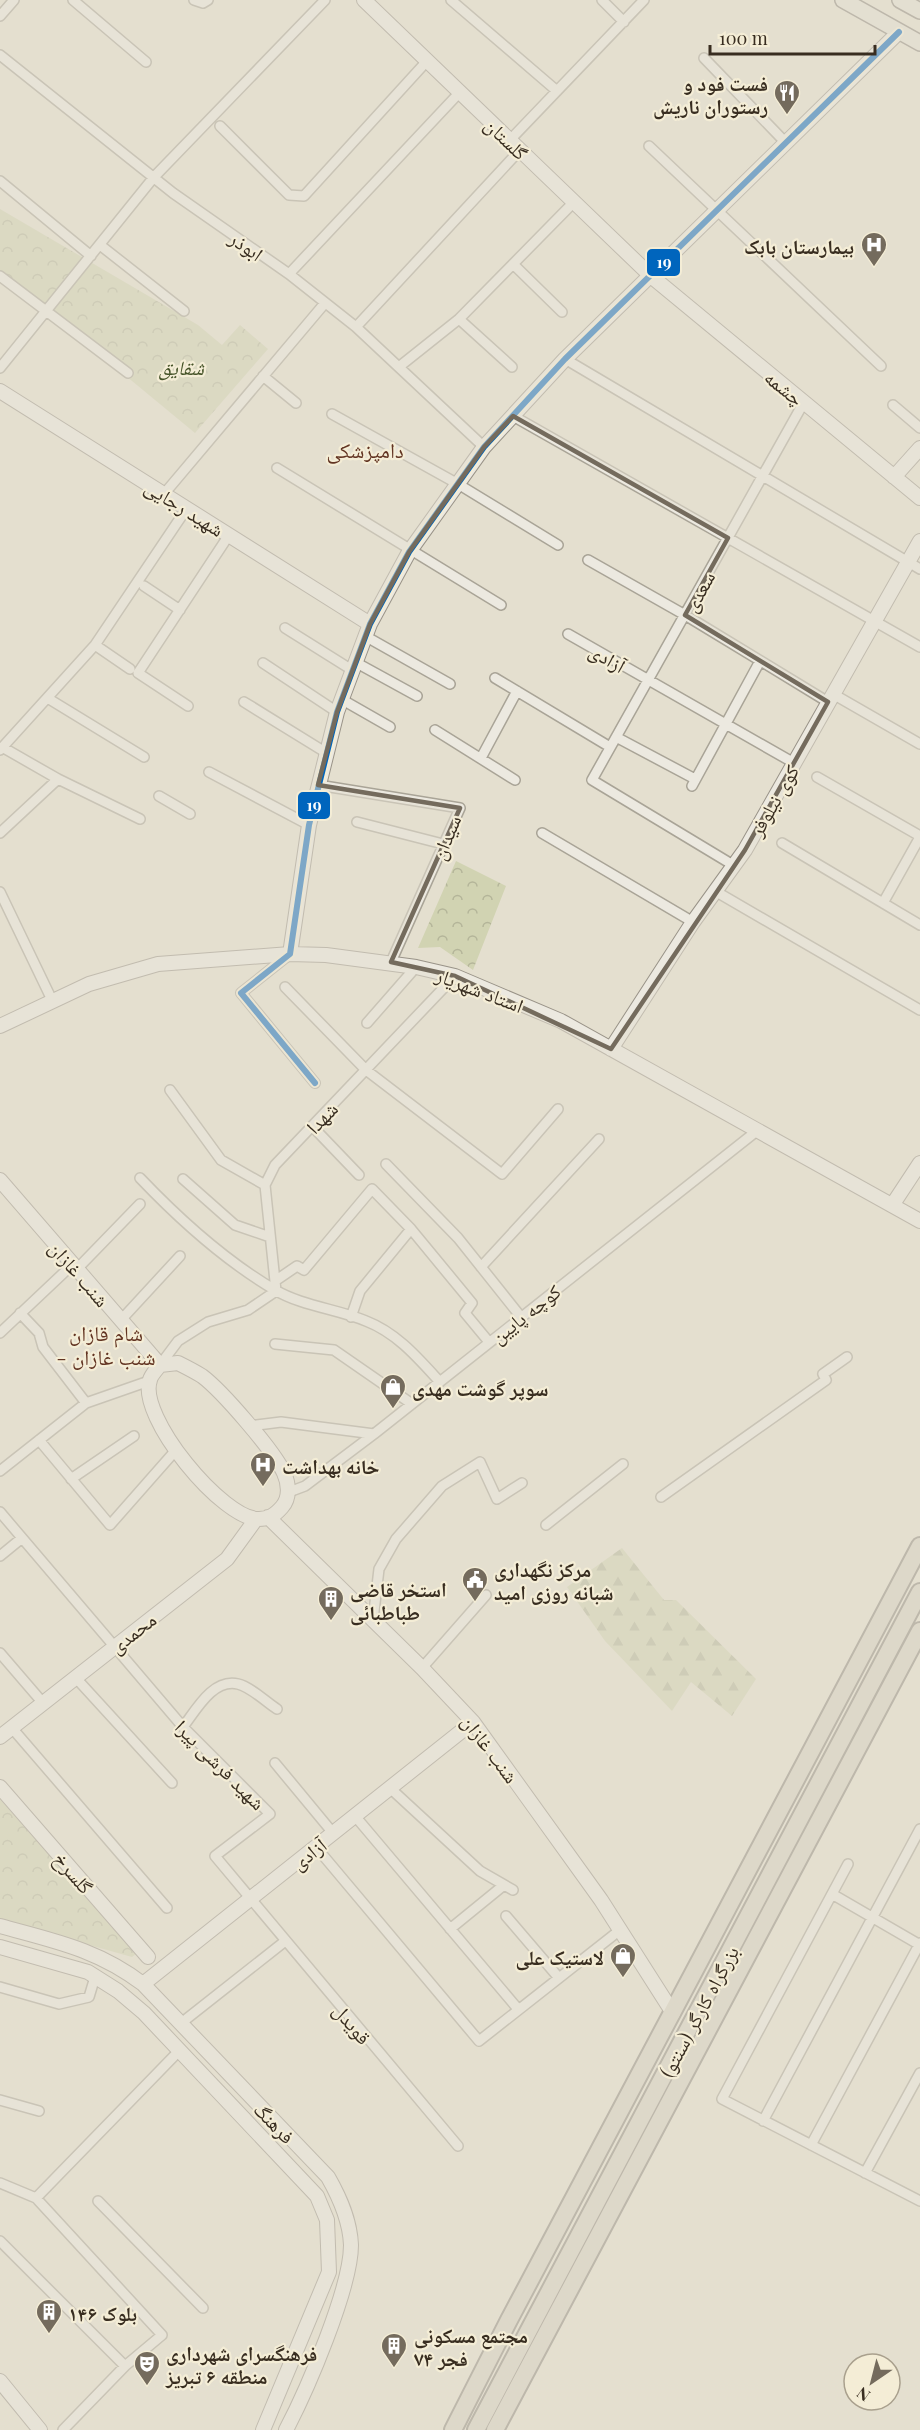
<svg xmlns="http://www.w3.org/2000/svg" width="920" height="2430" font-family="'Playfair Display','Noto Naskh Arabic',serif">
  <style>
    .forest { fill: url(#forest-firs) }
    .park { fill: url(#park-crowns) }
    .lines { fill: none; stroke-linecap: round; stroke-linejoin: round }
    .street-casing { stroke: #a9a497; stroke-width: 12 }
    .secondary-casing { stroke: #999388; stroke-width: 16 }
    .primary-casing { stroke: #8f897f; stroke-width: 18 }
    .highway-casing { stroke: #8f897f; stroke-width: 20 }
    .street { stroke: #ece9e0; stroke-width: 9 }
    .secondary { stroke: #ece9e0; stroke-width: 14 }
    .primary { stroke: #e3dfd2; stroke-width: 15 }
    .highway { stroke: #d6d0c0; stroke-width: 16 }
    .bus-1-casing { stroke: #f4edd6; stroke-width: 10 }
    .bus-1 { stroke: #0065bd; stroke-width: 6 }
    .marked { fill: none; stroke: #746b5d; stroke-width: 4.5; stroke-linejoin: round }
    .labels { text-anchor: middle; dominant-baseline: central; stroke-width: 4.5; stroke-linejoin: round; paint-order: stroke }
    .poi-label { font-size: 20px; font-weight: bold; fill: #382d20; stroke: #f4edd6; text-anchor: start }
    .street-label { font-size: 20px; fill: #382d20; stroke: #f4edd6 }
    .park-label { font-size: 20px; font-style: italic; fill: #455328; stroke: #f4edd6 }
    .neighbourhood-label { font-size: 21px; fill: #623422; stroke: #f4edd6 }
    .line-badge { stroke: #f4edd6; stroke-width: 2 }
    .badge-label { font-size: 16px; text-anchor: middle; font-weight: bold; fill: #fff }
  </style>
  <defs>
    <pattern id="forest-firs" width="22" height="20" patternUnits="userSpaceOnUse" patternTransform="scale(1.5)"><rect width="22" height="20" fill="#d1d3b2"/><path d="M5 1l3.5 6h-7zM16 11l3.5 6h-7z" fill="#b4b599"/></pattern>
    <pattern id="park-crowns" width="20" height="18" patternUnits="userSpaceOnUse" patternTransform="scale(1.5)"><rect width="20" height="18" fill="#d1d3b2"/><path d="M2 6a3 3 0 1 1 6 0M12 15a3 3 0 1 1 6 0" fill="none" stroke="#b4b599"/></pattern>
  </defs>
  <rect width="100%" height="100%" fill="#e4dfcf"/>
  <path class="forest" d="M622 1548 664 1600H676L756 1679 732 1716 691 1682 672 1711 605 1641 567 1587Z"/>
  <path class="park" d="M0 209 198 325 222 345 240 325 268 349 195 433 0 272Z
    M456 861 506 886 473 970 440 947 418 948Z
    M0 1799 136 1954 132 1957 0 1920Z"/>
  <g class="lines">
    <defs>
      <path id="street" d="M73 0 146 62
        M194 0 203 3 208 0
        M451 0 557 91
        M602 0 624 22
        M0 16 14 0
        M0 55 173 193 289 274 356 327 484 447
        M704 58 786 143
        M220 126 289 195 304 196 427 61
        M510 140 644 0
        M649 146 881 366
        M0 181 91 256
        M100 245 184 311
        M513 264 562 312
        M289 274 460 92
        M0 276 128 373
        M459 319 512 367
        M356 327 520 150
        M565 359 920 569
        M400 366 459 319 574 202
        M0 368 154 177 325 0
        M263 376 296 403
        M893 405 920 428
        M332 414 458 484 558 545
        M513 416 920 647
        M277 468 501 605
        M164 494 325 303
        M588 560 685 615 828 702
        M144 586 180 610
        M285 628 352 670
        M568 634 794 763
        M365 636 450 684
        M95 645 130 669
        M355 662 417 696
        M263 663 337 712
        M495 678 610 747
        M833 694 920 744
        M49 699 144 757
        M341 699 390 727
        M244 702 325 752
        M188 706 138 673 229 535
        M435 730 515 780
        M616 737 695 779
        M2 747 58 779 140 819
        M0 750 95 645 187 508
        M481 758 517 691
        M209 772 309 825
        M817 777 920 836
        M318 785 460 808 391 962
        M692 786 760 661
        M159 796 190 814
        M357 822 443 844
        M0 833 58 779
        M542 833 693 922
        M782 843 920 925
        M733 865 592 780 804 402
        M715 891 920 1010
        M0 892 52 1000
        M883 903 920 837
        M290 954 241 993 315 1083
        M285 987 366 1070 502 1174 558 1109
        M367 1023 416 967
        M170 1090 221 1160 265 1185
        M312 1126 359 1175
        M386 1164 458 1238 521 1317
        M140 1178C181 1221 224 1260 275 1290 302 1306 337 1309 366 1321 397 1333 418 1358 440 1382
        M183 1179 235 1225 270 1237
        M481 1267 599 1139
        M77 1269 140 1204
        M275 1281 297 1266 304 1270 372 1189 411 1229 472 1303 465 1313 489 1342
        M276 1291 265 1185 275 1165 455 976
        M20 1313 39 1333 43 1347 86 1403
        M351 1317 360 1291 411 1229
        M121 1320 180 1256
        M0 1333 73 1264
        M275 1344 334 1350 412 1404
        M160 1365 178 1341 208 1322 248 1310 276 1291
        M249 1426 281 1422 374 1434
        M39 1440 110 1525 176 1450
        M0 1471 86 1403 149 1381
        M71 1479 134 1436
        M289 1492 305 1486 374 1434 758 1130
        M661 1497 826 1380 823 1374 847 1357
        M0 1512 183 1727 270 1814 215 1856 458 2146
        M546 1525 623 1464
        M0 1556 22 1538
        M373 1620 379 1569 396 1539 442 1486 480 1462 497 1499 522 1483
        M0 1653 43 1703
        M422 1668 486 1595
        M75 1677 172 1783
        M183 1727C196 1710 213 1678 238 1684 251 1687 266 1702 277 1709
        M12 1728 167 1908
        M275 1763 333 1833
        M390 1788 480 1871 513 1890
        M355 1816 518 2009
        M316 1847 479 2041 620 1930
        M848 1864 722 2099 920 2201
        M832 1894 920 1945
        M506 1916 559 1978
        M450 1929 504 1885
        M0 1987 59 2004 89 1997 95 1977
        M180 2024 284 1942
        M0 2100 39 2111
        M763 2121 920 1829
        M811 2145 920 1943
        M865 2173 920 2073
        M0 2183 36 2198 162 2335 125 2366 63 2430
        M36 2198 178 2052
        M98 2201 203 2308
        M0 2241 125 2366"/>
      <path id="secondary" d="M364 0 651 276 920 498
        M0 391 370 624
        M894 477 920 448
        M290 954 309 825 337 712 370 624 409 552 484 447 565 359 899 32
        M0 1026 89 984 158 964 290 954 326 955 416 967 455 976 561 1021 920 1221
        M611 1049 693 922 745 850 920 541
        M0 1180 160 1365
        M893 1204 920 1163
        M178 1363C186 1367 194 1371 202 1376 222 1391 274 1451 284 1473 289 1484 290 1498 282 1507 275 1515 269 1519 259 1519 223 1520 137 1416 150 1380 151 1375 157 1369 160 1365Z
        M268 1517 422 1668 473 1722 601 1900 673 2013
        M0 1737 227 1559 256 1519
        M0 1787 148 1957
        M0 1926C54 1941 97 1949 143 1984L328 2177C340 2198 350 2220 351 2245 351 2288 307 2390 286 2430
        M0 1947 88 1972 118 1991 144 2013 317 2196 327 2220 329 2272 263 2430
        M143 1984 473 1722
        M0 2381 40 2430"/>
      <path id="primary" d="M843 0 920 43
        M900 0 920 11"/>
      <path id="highway" d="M453 2430 509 2320 920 1546
        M476 2430 920 1592
        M495 2430 920 1631"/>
    </defs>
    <use href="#street" class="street-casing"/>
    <use href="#secondary" class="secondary-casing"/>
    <use href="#primary" class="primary-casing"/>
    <use href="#highway" class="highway-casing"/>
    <use href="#street" class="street"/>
    <use href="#secondary" class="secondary"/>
    <use href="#primary" class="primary"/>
    <use href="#highway" class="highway"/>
    <defs>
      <path id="bus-1" d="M315 1083 241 993 290 954 309 825 337 712 370 624 409 552 484 447 565 359 899 32"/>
    </defs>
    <use href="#bus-1" class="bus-1-casing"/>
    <use href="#bus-1" class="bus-1"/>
  </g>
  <path d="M0 0H920V2430H0ZM513 416 728 538 685 615 828 702 745 850 611 1049 455 976 391 962 460 808 318 785 337 712 370 624 409 552 484 447Z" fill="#e4dfcf" fill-opacity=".55" fill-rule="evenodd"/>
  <path class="marked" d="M513 416 728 538 685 615 828 702 745 850 611 1049 455 976 391 962 460 808 318 785 337 712 370 624 409 552 484 447Z"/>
  <defs>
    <symbol id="restaurant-pin" viewBox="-11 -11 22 30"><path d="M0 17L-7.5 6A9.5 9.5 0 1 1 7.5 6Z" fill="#746b5d" stroke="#f4edd6"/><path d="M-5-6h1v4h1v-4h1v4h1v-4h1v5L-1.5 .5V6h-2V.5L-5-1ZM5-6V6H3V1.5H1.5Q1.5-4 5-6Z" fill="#fff"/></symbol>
    <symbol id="hospital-pin" viewBox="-11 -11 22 30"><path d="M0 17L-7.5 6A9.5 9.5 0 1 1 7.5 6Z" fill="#746b5d" stroke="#f4edd6"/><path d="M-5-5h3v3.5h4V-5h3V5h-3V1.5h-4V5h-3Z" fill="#fff"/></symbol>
    <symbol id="shop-pin" viewBox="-11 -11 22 30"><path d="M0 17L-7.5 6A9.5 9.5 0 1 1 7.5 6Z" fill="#746b5d" stroke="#f4edd6"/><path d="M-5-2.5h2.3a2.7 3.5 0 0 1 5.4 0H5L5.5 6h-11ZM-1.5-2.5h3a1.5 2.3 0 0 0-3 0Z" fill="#fff"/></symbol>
    <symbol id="civic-pin" viewBox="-11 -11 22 30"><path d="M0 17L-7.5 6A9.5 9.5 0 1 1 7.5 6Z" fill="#746b5d" stroke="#f4edd6"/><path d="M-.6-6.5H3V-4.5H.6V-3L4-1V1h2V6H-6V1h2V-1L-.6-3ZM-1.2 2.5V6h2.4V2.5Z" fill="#fff"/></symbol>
    <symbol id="building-pin" viewBox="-11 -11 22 30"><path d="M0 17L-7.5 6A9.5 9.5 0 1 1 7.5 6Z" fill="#746b5d" stroke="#f4edd6"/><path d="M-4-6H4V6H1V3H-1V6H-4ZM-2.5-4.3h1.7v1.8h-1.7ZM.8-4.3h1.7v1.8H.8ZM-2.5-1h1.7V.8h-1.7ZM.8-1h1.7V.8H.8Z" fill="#fff"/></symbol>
    <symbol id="theatre-pin" viewBox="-11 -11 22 30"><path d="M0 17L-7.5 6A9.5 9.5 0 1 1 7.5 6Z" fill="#746b5d" stroke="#f4edd6"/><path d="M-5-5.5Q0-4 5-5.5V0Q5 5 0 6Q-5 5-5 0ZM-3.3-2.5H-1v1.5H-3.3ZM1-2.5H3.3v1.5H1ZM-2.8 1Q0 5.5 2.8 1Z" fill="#fff"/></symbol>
  </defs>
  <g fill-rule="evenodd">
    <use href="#restaurant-pin" x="772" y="78" width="30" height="40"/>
    <use href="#hospital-pin" x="859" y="230" width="30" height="40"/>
    <use href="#shop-pin" x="378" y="1372" width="30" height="40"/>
    <use href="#hospital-pin" x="248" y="1450" width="30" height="40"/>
    <use href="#civic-pin" x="460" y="1565" width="30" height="40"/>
    <use href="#building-pin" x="316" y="1584" width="30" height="40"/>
    <use href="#shop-pin" x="608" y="1941" width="30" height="40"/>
    <use href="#building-pin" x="34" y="2297" width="30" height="40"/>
    <use href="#building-pin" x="379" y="2331" width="30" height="40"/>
    <use href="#theatre-pin" x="132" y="2349" width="30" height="40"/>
  </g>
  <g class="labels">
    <g class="poi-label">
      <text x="768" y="82" text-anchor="end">فست فود و<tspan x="768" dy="23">رستوران ناریش</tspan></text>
      <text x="854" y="245" text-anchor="end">بیمارستان بابک</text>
      <text x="412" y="1387">سوپر گوشت مهدی</text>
      <text x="282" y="1465">خانه بهداشت</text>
      <text x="494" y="1568">مرکز نگهداری<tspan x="494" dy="23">شبانه روزی امید</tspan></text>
      <text x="350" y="1588">استخر قاضی<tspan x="350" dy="23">طباطبائی</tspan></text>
      <text x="604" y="1956" text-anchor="end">لاستیک علی</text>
      <text x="68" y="2312">بلوک ۱۴۶</text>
      <text x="414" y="2334">مجتمع مسکونی<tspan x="414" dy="23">فجر ۷۴</tspan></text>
      <text x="166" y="2352">فرهنگسرای شهرداری<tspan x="166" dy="23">منطقه ۶ تبریز</tspan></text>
    </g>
    <g class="street-label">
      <text transform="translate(507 138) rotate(44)">گلستان</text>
      <text transform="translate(247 245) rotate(35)">ابوذر</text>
      <text transform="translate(785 387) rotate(39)">چشمه</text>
      <text transform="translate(185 507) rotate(32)">شهید رجایی</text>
      <text transform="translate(698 591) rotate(-61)">سعدی</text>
      <text transform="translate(608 657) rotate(30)">آزادی</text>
      <text transform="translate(773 800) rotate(-60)">کوی نیلوفر</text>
      <text transform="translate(445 837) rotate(-68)">سیدان</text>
      <text transform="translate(480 989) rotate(21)">استاد شهریار</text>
      <text transform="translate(321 1117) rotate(-46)">شهدا</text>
      <text transform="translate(80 1273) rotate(49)">شنب غازان</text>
      <text transform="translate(525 1313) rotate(-38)">کوچه پایین</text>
      <text transform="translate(132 1632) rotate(-38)">محمدی</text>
      <text transform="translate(491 1748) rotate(53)">شنب غازان</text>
      <text transform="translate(221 1764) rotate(45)">شهید فرشی پیرا</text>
      <text transform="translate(308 1853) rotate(-38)">آزادی</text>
      <text transform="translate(74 1872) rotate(49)">گلسرخ</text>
      <text transform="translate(698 2011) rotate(-62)">بزرگراه کارگر (سنتو)</text>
      <text transform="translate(353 2023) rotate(50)">قویدل</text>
      <text transform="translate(275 2122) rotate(46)">فرهنگ</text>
    </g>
    <g class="park-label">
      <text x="181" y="366">شقایق</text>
    </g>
    <g class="neighbourhood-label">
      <text x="365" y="449">دامپزشکی</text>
      <text x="106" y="1332">شام قازان<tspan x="106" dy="24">- شنب غازان</tspan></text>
    </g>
  </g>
  <g class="line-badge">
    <rect x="646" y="248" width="35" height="29" rx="6" fill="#0065bd"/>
    <rect x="297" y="791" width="34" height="29" rx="6" fill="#0065bd"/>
  </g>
  <g class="badge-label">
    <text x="664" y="268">19</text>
    <text x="314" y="811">19</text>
  </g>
  <g transform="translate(872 2382) rotate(215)"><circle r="28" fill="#f4edd6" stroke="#a9a08d" stroke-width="1.5"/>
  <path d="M0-4.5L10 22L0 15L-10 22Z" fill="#746b5d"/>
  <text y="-9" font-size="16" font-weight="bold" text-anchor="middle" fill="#382d20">N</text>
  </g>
  <path d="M710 45v9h165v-9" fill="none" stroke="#382d20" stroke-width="3"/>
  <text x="719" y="45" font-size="18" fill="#382d20" stroke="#f4edd6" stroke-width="4.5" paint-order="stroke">100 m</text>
</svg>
